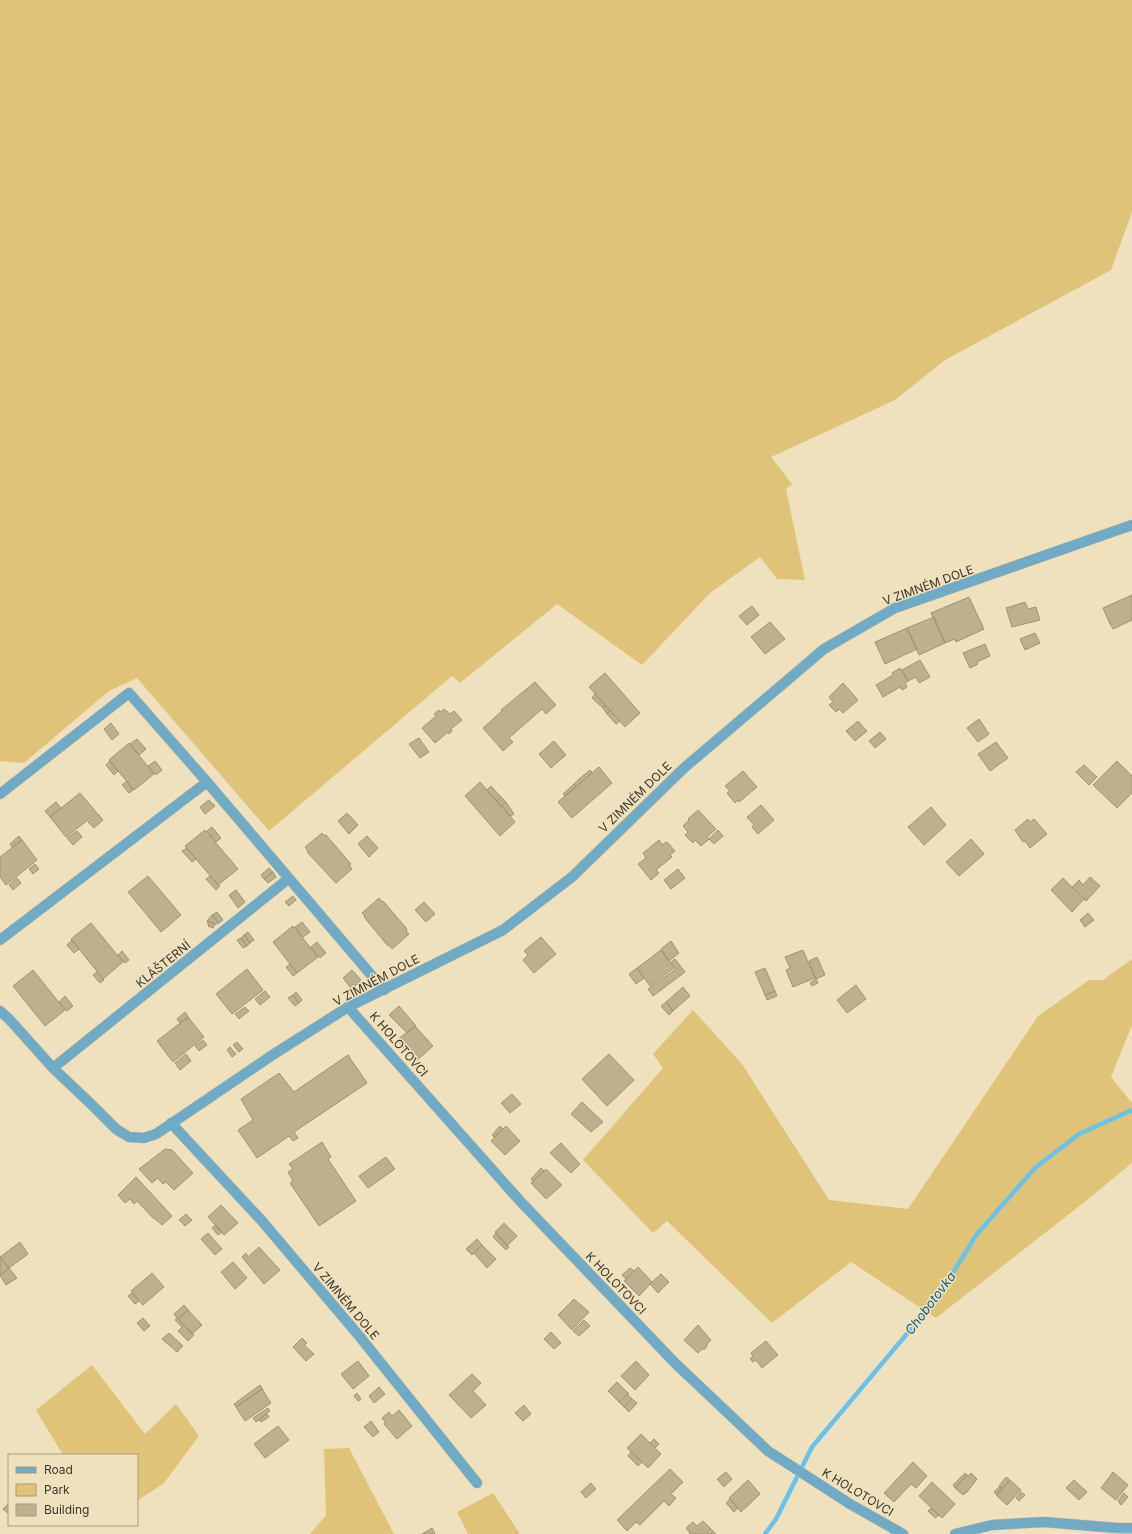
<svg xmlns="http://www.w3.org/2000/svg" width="1132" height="1534" font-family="Inter,sans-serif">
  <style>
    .green { fill: #dfc379 }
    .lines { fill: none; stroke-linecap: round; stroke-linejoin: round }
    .stream { stroke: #6bc1e8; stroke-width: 4.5 }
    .building { fill: #bdb08e; stroke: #a19473 }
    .minor-casing { stroke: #cbbfa0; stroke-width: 11 }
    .minor { stroke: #70aac5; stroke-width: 10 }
    .labels { text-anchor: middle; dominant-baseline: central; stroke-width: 3; stroke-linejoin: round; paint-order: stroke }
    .street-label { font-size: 12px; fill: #3d382a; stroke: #efe1be }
    .water-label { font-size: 13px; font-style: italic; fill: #195c77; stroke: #efe1be }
  </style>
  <rect width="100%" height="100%" fill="#efe1be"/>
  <path class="green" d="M0 0H1132V212L1111 270 945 360 895 400 771 457 792 484 786 489 805 580 777 579 760 557 710 593 642 665 557 604 460 683 452 676 269 831 137 678 109 691 24 763 0 761Z
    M1132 959V1025L1111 1077 1132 1103V1163L1082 1204 936 1318 851 1262 772 1323 667 1221 653 1233 583 1160 663 1068 653 1054 693 1010 742 1064 829 1200 908 1209 1038 1016 1089 980H1103Z
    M92 1365 145 1434 176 1404 199 1436 164 1483 137 1501V1455H63L36 1410Z
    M349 1448 394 1534H310L326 1515 324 1449Z
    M493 1493 520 1534H468L457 1512Z"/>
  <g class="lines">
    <path class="stream" d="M765 1534 776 1519 812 1447 937 1298 977 1234 1035 1168 1079 1134 1132 1110"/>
  </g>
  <path class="building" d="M1132 595V620L1113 629 1110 624 1103 608Z
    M969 597 984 629 956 642 955 639 945 643 931 613Z
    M1025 602 1028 609 1036 607 1040 620 1012 627 1006 608Z
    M752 606 759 615 747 625 739 616Z
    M934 617 945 643 919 655 907 628Z
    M770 622 785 639 765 654 751 637Z
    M907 628 917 649 885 664 875 642Z
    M1035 633 1040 643 1025 650 1020 639Z
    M985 644 990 656 977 662 978 664 970 668 963 653Z
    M920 660 930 677 919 683 916 677 908 681 902 670Z
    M900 668 908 681 905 683 907 687 902 690 900 687 883 697 876 685 893 675 892 673Z
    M605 673 640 713 625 727 589 687Z
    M535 682 556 705 546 714 542 709 509 738 513 742 503 751 483 728 502 711 501 710Z
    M843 683 858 700 843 713 839 709 836 712 829 705 833 702 829 697Z
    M595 694 605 705 603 708 592 698Z
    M605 705 610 711 607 714 603 708Z
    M444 709 450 714 454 711 462 720 451 729 452 731 449 734 448 732 435 743 422 728 436 716 434 714 439 710 441 712Z
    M610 711 620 721 616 724 607 714Z
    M979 719 989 734 978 742 967 728Z
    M858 721 867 731 855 741 846 731Z
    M111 723 119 734 112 740 104 729Z
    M880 732 886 739 875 748 869 741Z
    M419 738 429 752 420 758 409 744Z
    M137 739 146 749 139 755 130 744Z
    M554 741 566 755 551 768 539 754Z
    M996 742 1008 758 990 771 978 754Z
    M129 743 154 774 134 790 109 760Z
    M110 761 118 771 114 775 106 765Z
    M155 761 162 770 156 775 148 766Z
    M1117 761 1132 776V793L1117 808 1093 785Z
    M1084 765 1097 777 1089 785 1076 772Z
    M599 767 612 783 572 818 558 802Z
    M590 770 592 772 582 782 579 779Z
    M743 771 757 787 739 802 738 800 735 803 727 793 730 791 725 786Z
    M579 779 582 782 576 787 574 784Z
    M127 781 133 790 129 793 122 785Z
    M480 782 515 822 500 836 465 796Z
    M574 784 576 787 565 796 563 794Z
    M491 786 501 797 497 801 487 790Z
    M80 793 97 813 66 837 50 817Z
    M501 797 506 802 502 806 497 801Z
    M209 800 215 806 205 814 200 807Z
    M56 802 61 808 50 817 45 811Z
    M506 802 514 814 510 816 502 806Z
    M761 805 774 820 758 834 752 827 754 825 747 817Z
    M931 807 946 825 924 845 908 827Z
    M698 810 716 829 707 837 709 839 701 846 695 840 693 843 685 835 688 832 683 826 689 820 688 819Z
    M347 813 358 825 349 834 338 821Z
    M98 814 103 820 94 828 88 822Z
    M1028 819 1030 822 1034 819 1047 834 1030 848 1025 841 1023 842 1015 830Z
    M212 827 221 838 216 842 207 831Z
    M205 830 238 869 218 885 185 846Z
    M718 830 723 836 714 844 709 839Z
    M77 831 82 837 73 845 67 838Z
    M322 833 325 836 326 835 351 864 349 865 352 869 336 883 307 852 308 851 305 847Z
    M19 836 23 841 22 840 12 847 10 844Z
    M367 836 378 848 369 857 358 844Z
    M971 839 984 854 959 876 946 862Z
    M22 840 37 860 6 885 0 877V857Z
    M659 840 662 845 666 842 669 844 675 851 670 855 672 857 656 870 659 873 651 880 638 864 646 858 643 853Z
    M187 848 196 859 192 862 182 851Z
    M35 864 39 869 33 874 29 869Z
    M269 868 273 872 264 879 261 875Z
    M678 869 685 878 671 889 664 880Z
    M273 872 276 877 268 883 264 879Z
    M148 876 181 915 161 932 128 892Z
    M210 876 220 886 216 890 206 879Z
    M1090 877 1100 886 1086 901 1072 887 1079 880 1083 885Z
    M17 878 21 883 13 890 9 885Z
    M1063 878 1084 899 1072 912 1051 890Z
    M236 890 245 902 238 908 229 895Z
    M293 896 296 900 289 906 285 902Z
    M379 898 382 902 383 901 407 929 406 931 409 934 392 949 389 945 388 946 364 917 365 916 362 913Z
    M424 902 435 914 426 922 415 910Z
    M217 912 223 920 219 923 212 915Z
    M1088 913 1094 920 1085 927 1080 920Z
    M212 915 219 923 215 924 207 921Z
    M208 921 215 924 213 928 208 926 209 924 207 923Z
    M302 922 310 932 303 937 295 927Z
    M91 923 123 962 103 979 71 939Z
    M293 926 318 957 297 973 273 942Z
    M248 932 254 940 250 943 244 935Z
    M244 935 250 943 247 946 241 938Z
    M541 937 556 954 534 973 523 960 528 955 524 951Z
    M241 938 247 946 243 948 237 940Z
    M72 940 79 949 74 953 67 945Z
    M671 941 679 953 669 961 661 949Z
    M317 942 326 953 320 958 311 947Z
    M661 950 674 968 650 986 637 968Z
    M803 950 815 978 793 987 786 970 790 968 785 957Z
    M122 951 129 960 125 963 118 955Z
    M817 957 825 975 816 979 809 961Z
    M675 959 685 972 653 996 648 989 676 969 671 962Z
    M290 964 297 973 293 976 286 967Z
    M637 968 644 978 636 984 629 974Z
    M765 968 775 991 765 995 755 972Z
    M247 969 263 990 232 1014 216 994Z
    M33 970 65 1010 45 1026 13 986Z
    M352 970 361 980 359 981 361 983 358 985 357 984 355 985 356 986 354 988 353 987 351 988 343 978Z
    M97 972 104 980 100 983 93 975Z
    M816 979 818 983 812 986 810 983Z
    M856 985 866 999 847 1013 837 1000Z
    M683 987 690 996 673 1011 666 1002Z
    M265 991 270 997 260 1005 255 999Z
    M775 991 777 996 767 1000 765 995Z
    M296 992 302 1000 299 1003 293 995Z
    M293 995 299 1003 295 1006 288 998Z
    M65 996 73 1006 67 1011 59 1002Z
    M666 1002 673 1011 669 1015 661 1006Z
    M399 1006 416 1026 407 1033 389 1015Z
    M245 1007 249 1011 239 1019 235 1014Z
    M185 1012 189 1018 188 1017 180 1023 177 1019Z
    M188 1017 204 1037 173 1062 157 1041Z
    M415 1026 433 1046 416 1061 397 1040Z
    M203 1040 207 1045 199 1051 195 1046Z
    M237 1042 243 1049 239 1052 233 1045Z
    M230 1047 236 1054 232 1057 227 1050Z
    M186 1054 191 1061 180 1070 175 1063Z
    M609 1054 634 1080 607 1106 582 1079Z
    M348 1055 367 1083 294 1132 298 1138 293 1141 289 1136 257 1158 238 1130 253 1120 241 1099 279 1073 294 1092Z
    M512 1094 521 1104 510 1113 501 1103Z
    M582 1102 603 1122 591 1132 571 1114Z
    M500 1126 503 1129 494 1137 492 1135Z
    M506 1126 520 1141 505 1155 491 1141Z
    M322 1142 331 1157 328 1159 356 1201 319 1226 290 1183 293 1181 288 1172 293 1169 289 1164Z
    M561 1143 580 1164 571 1173 550 1153Z
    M165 1149 172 1150 193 1173 174 1190 166 1182 163 1184 158 1178 152 1183 139 1169Z
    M386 1157 395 1169 368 1188 359 1176Z
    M541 1168 544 1171 533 1181 531 1179Z
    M546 1169 562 1185 546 1199 531 1183Z
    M136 1177 172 1216 162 1225 154 1218H153L137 1201 134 1204 130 1199 125 1203 118 1195Z
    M221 1205 238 1223 224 1235 208 1217Z
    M186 1214 192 1220 185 1226 179 1220Z
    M504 1223 517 1236 507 1246 495 1232Z
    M216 1225 222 1232 218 1235 212 1228Z
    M208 1233 222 1249 215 1255 201 1239Z
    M496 1233 509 1247 506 1250 493 1237Z
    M477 1239 482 1245 472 1255 466 1249Z
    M20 1242 28 1254 9 1268 0 1257Z
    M482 1245 496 1259 487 1268 474 1253Z
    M259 1247 280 1270 264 1284 242 1257 246 1253 248 1257Z
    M0 1257 9 1268 1 1275 0 1274Z
    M233 1262 247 1278 235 1289 221 1272Z
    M638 1267 652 1282 639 1296 624 1281Z
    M9 1268 17 1278 6 1285 0 1275Z
    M630 1268 634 1271 626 1279 622 1275Z
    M152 1273 164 1287 143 1305 131 1291Z
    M661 1274 669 1282 658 1293 650 1284Z
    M132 1293 139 1301 135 1304 128 1296Z
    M574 1299 589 1312 572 1330 558 1315Z
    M184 1305 189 1311 188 1310 178 1319 174 1314Z
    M188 1310 202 1325 192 1334 178 1319Z
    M143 1318 150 1326 144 1331 137 1323Z
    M177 1318 194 1335 188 1341 178 1331 182 1327 175 1320Z
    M584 1320 590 1326 579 1336 573 1331Z
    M698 1325 711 1340 707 1344V1346L705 1349H702L698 1353 684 1340Z
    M551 1332 561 1343 554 1349 544 1339Z
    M169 1333 183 1346 177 1352 162 1339Z
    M302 1338 307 1343 304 1345 314 1354 306 1361 293 1347Z
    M766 1341 778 1355 762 1368 756 1360 753 1362 750 1359 753 1356 751 1353Z
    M358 1361 369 1376 353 1389 341 1374Z
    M636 1361 649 1375 635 1390 621 1376Z
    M472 1374 481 1383 473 1391 486 1405 471 1418 449 1395Z
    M617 1382 629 1394H627L619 1402 608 1391Z
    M260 1385 263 1390 262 1389 236 1407 234 1404Z
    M379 1387 385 1394 374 1403 369 1396Z
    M262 1389 271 1403 245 1421 236 1407Z
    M357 1393 361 1399 358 1401 354 1396Z
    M627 1394 632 1399 624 1407 619 1402Z
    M632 1399 637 1403 629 1412 624 1407Z
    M524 1405 531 1414 523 1421 515 1413Z
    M268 1408 270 1411 256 1422 253 1418Z
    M399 1410 412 1426 397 1439 384 1424 385 1422 382 1418 389 1412 392 1416Z
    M267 1414 269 1417 261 1422 259 1419Z
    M371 1421 379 1432 373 1437 364 1427Z
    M278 1426 289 1440 265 1458 254 1444Z
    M641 1434 661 1454 648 1468 627 1448Z
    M654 1439 659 1444 655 1448 650 1443Z
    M631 1452 642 1462 638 1466 628 1456Z
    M913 1462 927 1476 916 1488 911 1484 894 1502 884 1493Z
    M670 1469 683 1482 671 1494 676 1498 669 1506 664 1501 640 1525 636 1522 627 1531 617 1520Z
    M726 1472 732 1479 724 1487 717 1479Z
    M1113 1472 1128 1485 1116 1500 1101 1488Z
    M965 1473 967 1475 955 1488 953 1485Z
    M971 1473 977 1479 968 1491 963 1495 955 1488 967 1475 968 1476Z
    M1006 1477 1010 1480 1002 1489 999 1486Z
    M748 1480 760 1494 741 1512 729 1498Z
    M1010 1480 1021 1490 1007 1505 996 1495Z
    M1074 1480 1087 1492 1079 1500 1066 1488Z
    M932 1482 955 1504 942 1518 919 1496Z
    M591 1483 596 1489 586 1498 581 1492Z
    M1000 1486 1002 1489 997 1495 994 1492Z
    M1021 1492 1025 1495 1019 1501 1016 1498Z
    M1124 1493 1128 1497 1121 1505 1118 1501Z
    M730 1499 738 1508 734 1512 726 1503Z
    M9 1503V1514L3 1509Z
    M931 1508 939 1515 935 1518 928 1511Z
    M703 1521 716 1534H689L690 1533 686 1528 693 1522 697 1526Z
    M432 1528 435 1534H422Z"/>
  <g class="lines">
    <defs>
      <path id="minor" d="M0 794 129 693 207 782 384 990
        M0 940 207 782
        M348 1007 520 1201 676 1364 768 1451 850 1504 903 1534
        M0 1011 9 1019 53 1068 92 1105 116 1129 129 1137 144 1138 156 1134 274 1054 348 1007 503 930 572 877 684 768 824 649 895 608 1132 525
        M53 1068 288 879
        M171 1123 262 1221 360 1337 477 1483
        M955 1534 992 1525 1044 1522 1117 1528H1132"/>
    </defs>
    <use href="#minor" class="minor-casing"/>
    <use href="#minor" class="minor"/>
  </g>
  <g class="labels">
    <g class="street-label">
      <text transform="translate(928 585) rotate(-20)">V ZIMNÉM DOLE</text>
      <text transform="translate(635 797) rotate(-44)">V ZIMNÉM DOLE</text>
      <text transform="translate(163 964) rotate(-39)">KLÁŠTERNÍ</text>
      <text transform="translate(376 980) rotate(-28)">V ZIMNÉM DOLE</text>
      <text transform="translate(399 1044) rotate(49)">K HOLOTOVCI</text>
      <text transform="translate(616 1283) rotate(46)">K HOLOTOVCI</text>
      <text transform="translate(346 1301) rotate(50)">V ZIMNÉM DOLE</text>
      <text transform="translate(858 1492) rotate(31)">K HOLOTOVCI</text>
    </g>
    <g class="water-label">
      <text transform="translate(930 1303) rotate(-53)">Chobotovka</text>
    </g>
  </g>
  <rect x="8" y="1454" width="130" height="72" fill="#efe1be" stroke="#a89d83"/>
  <rect x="16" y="1467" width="20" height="6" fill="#70aac5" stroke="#a89d83"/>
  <text x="44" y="1474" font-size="12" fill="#3d382a">Road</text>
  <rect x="16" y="1484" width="20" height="12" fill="#dfc379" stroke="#a89d83"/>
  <text x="44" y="1494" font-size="12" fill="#3d382a">Park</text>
  <rect x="16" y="1504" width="20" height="12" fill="#bdb08e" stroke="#a89d83"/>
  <text x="44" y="1514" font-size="12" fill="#3d382a">Building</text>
</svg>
